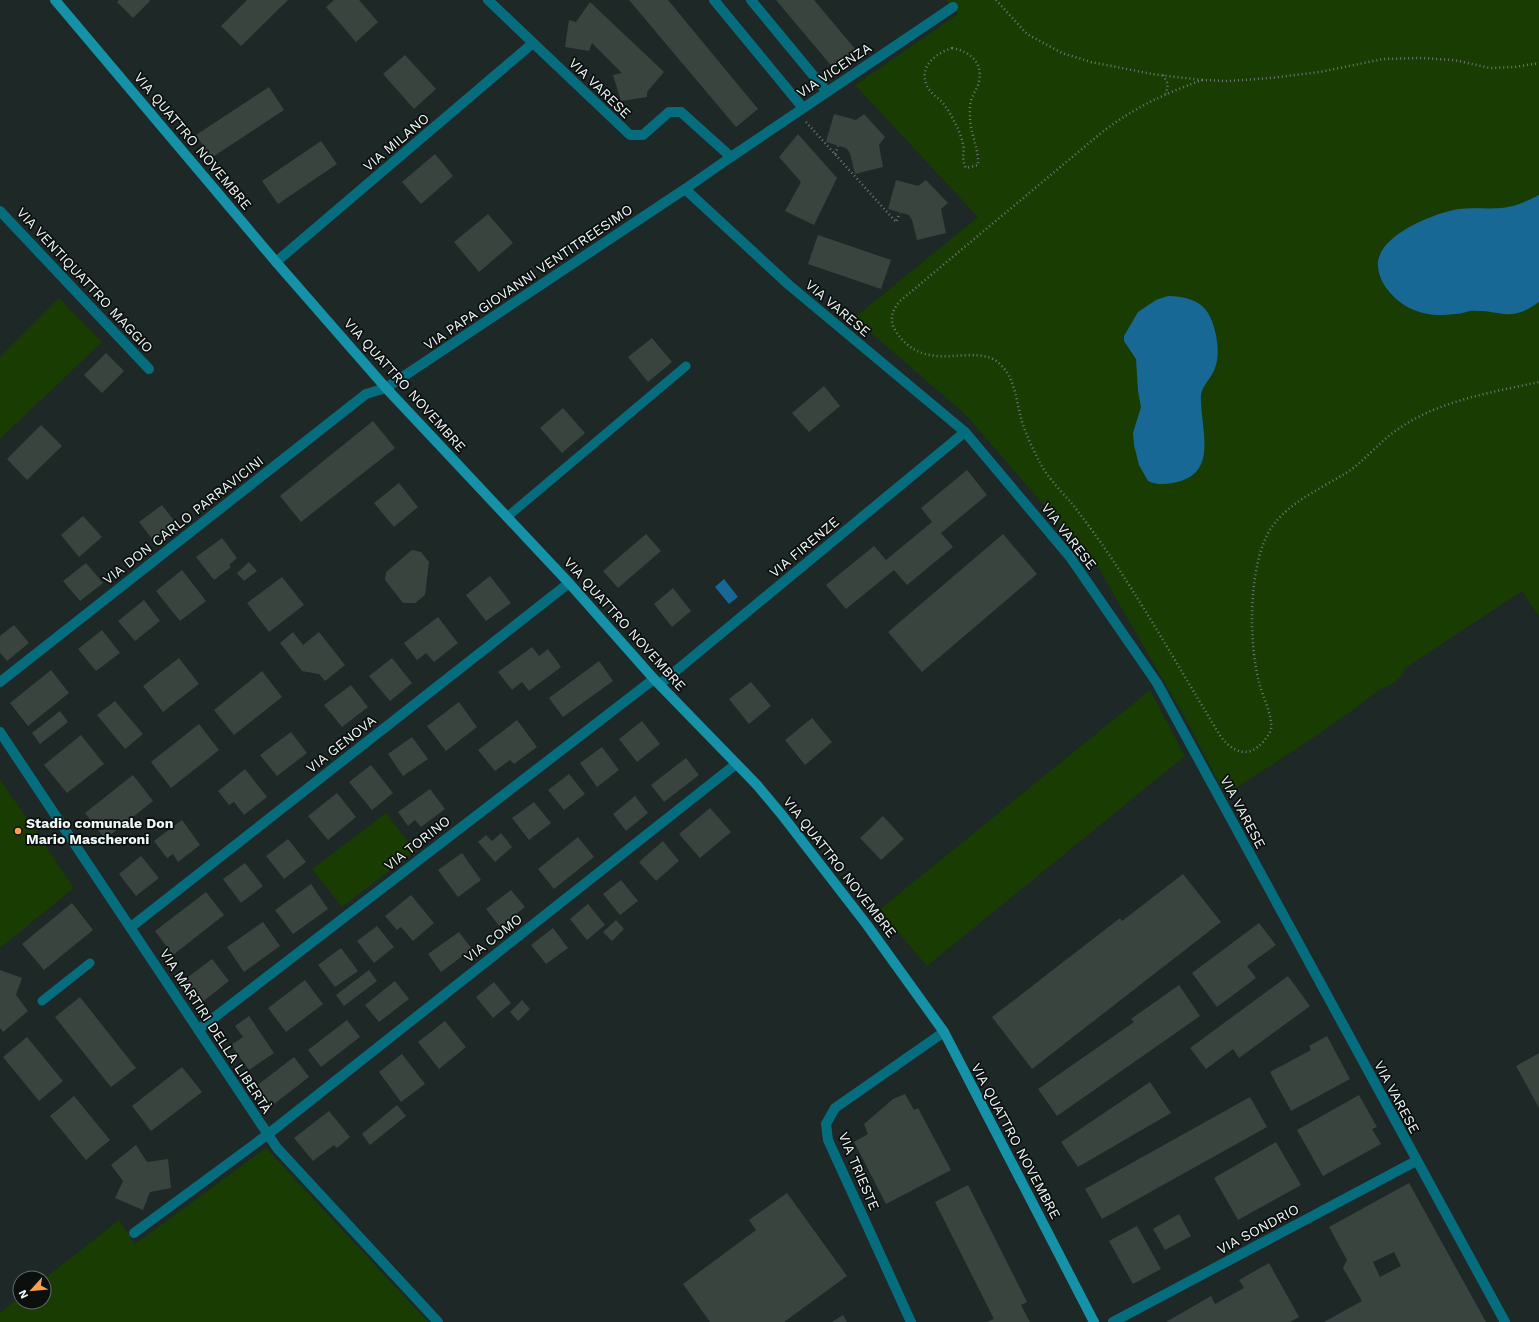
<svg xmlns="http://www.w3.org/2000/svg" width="1539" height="1322" font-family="'Work Sans',sans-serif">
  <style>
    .green { fill: #193c03 }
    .water { fill: #186896 }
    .building { fill: #3a443f; fill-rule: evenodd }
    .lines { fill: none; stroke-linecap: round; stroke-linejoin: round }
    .path { stroke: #6f7877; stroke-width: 2.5; stroke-dasharray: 1 3; stroke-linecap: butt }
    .lane { stroke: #066d7e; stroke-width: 9 }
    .street { stroke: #066d7e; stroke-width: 10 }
    .secondary { stroke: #1591a8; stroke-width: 10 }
    .poi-dot { fill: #fa9f4f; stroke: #0b100f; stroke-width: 1.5 }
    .labels { text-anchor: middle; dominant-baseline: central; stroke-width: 3.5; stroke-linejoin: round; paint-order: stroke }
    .street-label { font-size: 14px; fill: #eff6f6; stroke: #0b100f }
    .poi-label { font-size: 14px; font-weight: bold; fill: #eff6f6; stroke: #0b100f; text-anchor: start }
  </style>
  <rect width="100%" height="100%" fill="#1d2827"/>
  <path class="green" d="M946 0H1539V617L1522 591 1404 669C1404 682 1383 687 1375 693 1332 727 1285 756 1239 786L1231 790H1225L1220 785 1189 725 1099 569 966 415 854 318 978 217 855 85 958 14Z
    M59 298 102 342 0 439V357Z
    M1150 690 1185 756 927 966 879 910Z
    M0 779 74 888 0 948Z
    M386 813 415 851 342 907 312 869Z
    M266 1148 428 1322H0V1313L20 1297V1302H44V1279L119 1220 135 1244Z"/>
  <path class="water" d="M1539 195V302C1509 324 1500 309 1470 311 1465 312 1460 314 1455 314 1428 318 1404 311 1387 289 1381 281 1377 271 1378 261 1383 233 1435 213 1459 209 1475 207 1492 210 1508 207 1519 205 1529 200 1539 195Z
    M1168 296C1198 297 1210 306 1216 335 1218 346 1219 357 1215 368 1212 378 1202 385 1201 395 1199 423 1219 469 1181 481 1169 484 1159 486 1148 481L1139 465 1134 445 1133 433 1141 407 1138 391 1136 359 1124 341V336L1138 312 1156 300Z
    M724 579 738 597 729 604 715 587Z"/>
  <path class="building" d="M119 0H149L150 1 133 18 117 2Z
    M247 0H288L241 46 221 26Z
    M334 0H359L378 22 356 42 326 7Z
    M629 0H668L758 109 736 127Z
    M776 0H814L856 50 834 69Z
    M590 2 664 72 647 92V97L621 101 613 75 622 73 592 43 589 51 565 47 569 20 576 22Z
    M405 55 436 89 414 109 383 74Z
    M269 87 284 110 211 158 196 135Z
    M834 114 856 120 864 114 885 137 879 145 883 167 855 174 850 153 846 148 826 142Z
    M798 134 837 178 814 225 785 211 801 182 779 157Z
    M321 141 337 164 278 204 262 181Z
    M435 154 453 176 421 204 402 182Z
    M896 180 918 186 926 180 948 203 941 209 946 233 917 240 912 220 909 215 888 209Z
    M488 214 513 243 479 272 454 242Z
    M818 235 891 260 881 289 808 264Z
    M652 338 672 362 648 382 628 357Z
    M106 353 124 371 102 393 84 375Z
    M824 386 840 406 809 432 792 413Z
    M563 408 585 433 562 453 540 428Z
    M373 421 395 448 301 522 280 496Z
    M41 425 62 446 27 480 7 459Z
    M967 470 987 495 941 533 953 547 907 585 894 570 846 609 826 585 874 546 886 560 932 522 921 508Z
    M399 483 418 507 394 527 374 503Z
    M162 505 176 523 153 540 139 522Z
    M83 516 102 537 79 557 61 535Z
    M646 534 661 551 618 588 603 571Z
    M1003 534 1037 574 922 672 888 632Z
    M222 538 237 558 229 565 231 567 214 580 196 557Z
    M412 550 421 552 429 562 425 595 415 603H403L385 580 386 572Z
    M249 562 257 571 244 581 237 573Z
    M86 563 103 583 80 601 63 581Z
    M182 570 206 601 180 621 156 591Z
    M490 576 511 603 486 621 466 595Z
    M282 577 304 605 269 632 247 603Z
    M673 588 691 611 672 627 654 604Z
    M144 600 160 621 135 641 118 621Z
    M438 617 458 643 434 662 426 653 417 660 404 643Z
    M14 625 29 643 7 661 0 653V636Z
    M102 630 120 653 96 671 78 649Z
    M293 632 303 645 319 632 345 665 325 681 319 674 302 671 280 643Z
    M532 647 539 656 548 649 561 667 529 691 522 682 512 690 498 672Z
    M179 658 199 684 163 712 143 686Z
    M392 658 412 683 390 701 369 676Z
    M599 661 613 681 563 717 549 698Z
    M51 670 69 693 28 726 10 703Z
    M262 671 282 697 234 735 214 710Z
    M751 682 771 706 749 724 729 699Z
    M351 685 368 707 342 727 324 705Z
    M115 701 143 734 125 749 97 715Z
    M459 702 477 727 446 751 427 726Z
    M60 711 68 722 40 744 32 733Z
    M812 718 832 742 805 765 785 740Z
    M517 720 537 747 514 764 510 760 495 771 478 750Z
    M642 721 660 744 637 762 619 739Z
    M199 724 219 750 171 788 151 762Z
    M291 732 307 753 277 776 260 755Z
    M81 735 104 764 67 793 44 765Z
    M412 737 428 759 403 776 388 754Z
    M602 747 619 770 597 787 580 763Z
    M686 758 699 775 664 802 651 785Z
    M371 765 393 793 372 810 349 782Z
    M245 769 267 797 244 815 234 802 229 805 218 791Z
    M569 774 585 794 564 810 548 790Z
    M133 775 153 801 105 839 85 813Z
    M430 789 445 809 421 827 415 820 408 826 398 812Z
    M337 793 356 817 328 840 308 816Z
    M635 796 648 813 626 831 613 814Z
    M534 802 551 823 529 840 512 818Z
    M710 808 731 832 700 858 679 834Z
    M883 816 904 839 881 860 860 838Z
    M182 820 200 845 178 862 173 854 167 858 154 841Z
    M501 833 512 847 495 862 478 842 486 835 492 841Z
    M578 837 594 857 554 889 538 869Z
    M288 839 306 862 284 879 266 856Z
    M663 841 679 861 656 881 639 862Z
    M462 853 481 880 458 897 438 870Z
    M141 856 159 878 136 896 119 874Z
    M245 863 263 886 241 903 223 879Z
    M1183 874 1221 922 1032 1069 992 1017 1120 918 1122 921Z
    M621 880 638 901 620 915 603 894Z
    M311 884 328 909 293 934 275 910Z
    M511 890 525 907 500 927 486 909Z
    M206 892 224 915 173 955 155 931Z
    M411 895 434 923 413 941 401 927 397 930 385 916Z
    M72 903 93 930 44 970 22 944Z
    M588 904 605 925 587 940 570 919Z
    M616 920 624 929 612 941 603 932Z
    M263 922 280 946 244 972 227 947Z
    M1259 923 1276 945 1247 966 1256 978 1217 1007 1192 973Z
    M377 926 394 947 374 963 357 941Z
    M553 928 568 948 546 964 531 945Z
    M459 932 472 949 441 972 428 954Z
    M341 948 358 971 335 987 318 965Z
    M212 959 229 981 201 1003 184 980Z
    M0 970 22 978 16 995 28 1011 3 1032 0 1028Z
    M369 970 377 981 344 1006 336 995Z
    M1288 976 1310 1006 1239 1058 1233 1049 1206 1069 1190 1048Z
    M305 980 323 1004 286 1032 268 1008Z
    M395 981 409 999 379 1022 365 1005Z
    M494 982 511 1003 493 1018 476 997Z
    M1179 985 1200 1016 1057 1116 1038 1089 1134 1022 1131 1019Z
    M80 997 136 1068 111 1087 55 1017Z
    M522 1000 530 1009 518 1021 510 1012Z
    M249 1016 274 1053 249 1070 231 1045 243 1037 235 1026Z
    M347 1020 360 1037 321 1067 308 1050Z
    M445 1021 466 1047 439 1069 418 1042Z
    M1327 1036 1350 1079 1291 1111 1270 1072 1311 1050 1309 1046Z
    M27 1037 63 1081 39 1101 3 1057Z
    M1539 1053V1108L1516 1066Z
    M402 1054 425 1084 401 1102 379 1072Z
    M294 1057 309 1077 270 1107 255 1087Z
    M182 1067 202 1092 151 1131 132 1106Z
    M1150 1082 1171 1113 1078 1167 1061 1142Z
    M905 1094 914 1110 918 1108 951 1170 886 1204 854 1142 868 1134 864 1124 893 1099Z
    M1359 1095 1377 1127 1372 1129 1381 1144 1323 1176 1297 1130Z
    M74 1096 110 1140 86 1160 50 1116Z
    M1250 1097 1267 1127 1102 1219 1085 1189Z
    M397 1105 406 1116 370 1145 362 1134Z
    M329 1111 350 1137 337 1148 334 1145 313 1161 294 1138Z
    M1276 1142 1301 1185 1238 1220 1214 1178Z
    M136 1145 147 1162 168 1159 171 1188 150 1192 143 1210 115 1198 123 1181 111 1165Z
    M1409 1183 1486 1322H1324L1362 1301 1343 1268 1347 1260 1329 1227ZM1394 1252 1401 1266 1380 1277 1373 1262Z
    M968 1185 1027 1302 1021 1305 1030 1322H987L994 1319 935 1202Z
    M787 1193 847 1276 784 1322H710L683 1284 756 1230 749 1220Z
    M1179 1214 1191 1236 1165 1250 1153 1229Z
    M1137 1226 1161 1269 1133 1284 1109 1241Z
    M1269 1263 1299 1317 1290 1322H1166L1211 1296 1215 1304 1244 1288 1239 1280Z
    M843 1315 847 1322H832Z"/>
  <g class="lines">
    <path class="path" d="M996 0 1027 34 1062 53 1091 62 1152 74 1202 80C1162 95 1135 107 1101 133L900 301C892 310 889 320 895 330 925 379 976 339 1001 365 1015 379 1016 400 1021 418 1025 433 1033 449 1040 463 1048 478 1062 492 1073 505 1090 527 1107 551 1122 574 1157 628 1188 683 1221 737 1233 752 1248 759 1263 742 1266 738 1270 734 1271 729 1273 715 1262 696 1259 682 1249 643 1249 580 1264 542 1277 507 1317 491 1346 473 1364 462 1377 444 1394 432 1436 401 1489 393 1539 382
      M952 48C969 51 983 62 979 81 978 88 974 92 972 98 969 104 970 113 970 119 971 135 979 149 978 165L966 168C961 159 965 153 963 144 962 139 960 134 958 129 953 119 948 108 940 100 935 96 930 92 927 86 918 67 936 53 952 48Z
      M1163 75 1168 84 1166 94
      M1202 80 1229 81 1271 78 1320 72 1383 59 1419 58 1454 60 1490 68 1515 67 1539 63
      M806 122 896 222 900 213
      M835 154 838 146"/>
    <path class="lane" d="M507 517 686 366
      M42 1001 90 963"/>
    <path class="street" d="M488 0 630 135H643L669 112H681L731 157 685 189 789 285 965 432 1070 557 1157 683 1505 1322
      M714 0 803 108
      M751 0 827 92
      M731 157 953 7
      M0 211 149 369
      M276 262 533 43
      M0 682 366 394 386 388 685 189
      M660 684 965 432
      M0 732 277 1148 438 1322
      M131 927 569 583
      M198 1030 654 679
      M134 1233 267 1135 736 764
      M911 1322 828 1140 826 1124 835 1108 944 1032
      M1113 1322 1416 1161"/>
    <path class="secondary" d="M55 0 276 262 386 388 569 583 654 679 757 785 782 815 867 925 944 1032 1094 1322"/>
  </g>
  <circle class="poi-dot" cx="18" cy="831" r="4"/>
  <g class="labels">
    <g class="street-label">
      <text transform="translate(834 70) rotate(-34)">VIA VICENZA</text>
      <text transform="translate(600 88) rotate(44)">VIA VARESE</text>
      <text transform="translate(193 141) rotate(50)">VIA QUATTRO NOVEMBRE</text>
      <text transform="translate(396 142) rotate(-40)">VIA MILANO</text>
      <text transform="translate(528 277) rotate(-34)">VIA PAPA GIOVANNI VENTITREESIMO</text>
      <text transform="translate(85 280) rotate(47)">VIA VENTIQUATTRO MAGGIO</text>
      <text transform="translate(838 308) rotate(40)">VIA VARESE</text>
      <text transform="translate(405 385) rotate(48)">VIA QUATTRO NOVEMBRE</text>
      <text transform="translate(183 520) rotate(-38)">VIA DON CARLO PARRAVICINI</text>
      <text transform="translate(1069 536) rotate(52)">VIA VARESE</text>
      <text transform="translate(804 547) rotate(-40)">VIA FIRENZE</text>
      <text transform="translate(625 624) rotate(48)">VIA QUATTRO NOVEMBRE</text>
      <text transform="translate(341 744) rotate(-38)">VIA GENOVA</text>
      <text transform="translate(1243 812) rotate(62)">VIA VARESE</text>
      <text transform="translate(417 843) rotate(-38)">VIA TORINO</text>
      <text transform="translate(840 867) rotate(52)">VIA QUATTRO NOVEMBRE</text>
      <text transform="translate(493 938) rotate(-38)">VIA COMO</text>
      <text transform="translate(216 1031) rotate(57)">VIA MARTIRI DELLA LIBERTÀ</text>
      <text transform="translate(1397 1097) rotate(62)">VIA VARESE</text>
      <text transform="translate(1016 1141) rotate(62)">VIA QUATTRO NOVEMBRE</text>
      <text transform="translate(859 1171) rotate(67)">VIA TRIESTE</text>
      <text transform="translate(1258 1229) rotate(-28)">VIA SONDRIO</text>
    </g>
    <g class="poi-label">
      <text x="26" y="823">Stadio comunale Don<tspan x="26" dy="16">Mario Mascheroni</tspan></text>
    </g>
  </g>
  <g transform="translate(32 1290) rotate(243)"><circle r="19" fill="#0b100f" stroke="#666c6b"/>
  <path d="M0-3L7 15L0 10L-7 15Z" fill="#fa9f4f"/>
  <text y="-6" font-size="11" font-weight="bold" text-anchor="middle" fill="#eff6f6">N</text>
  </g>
</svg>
